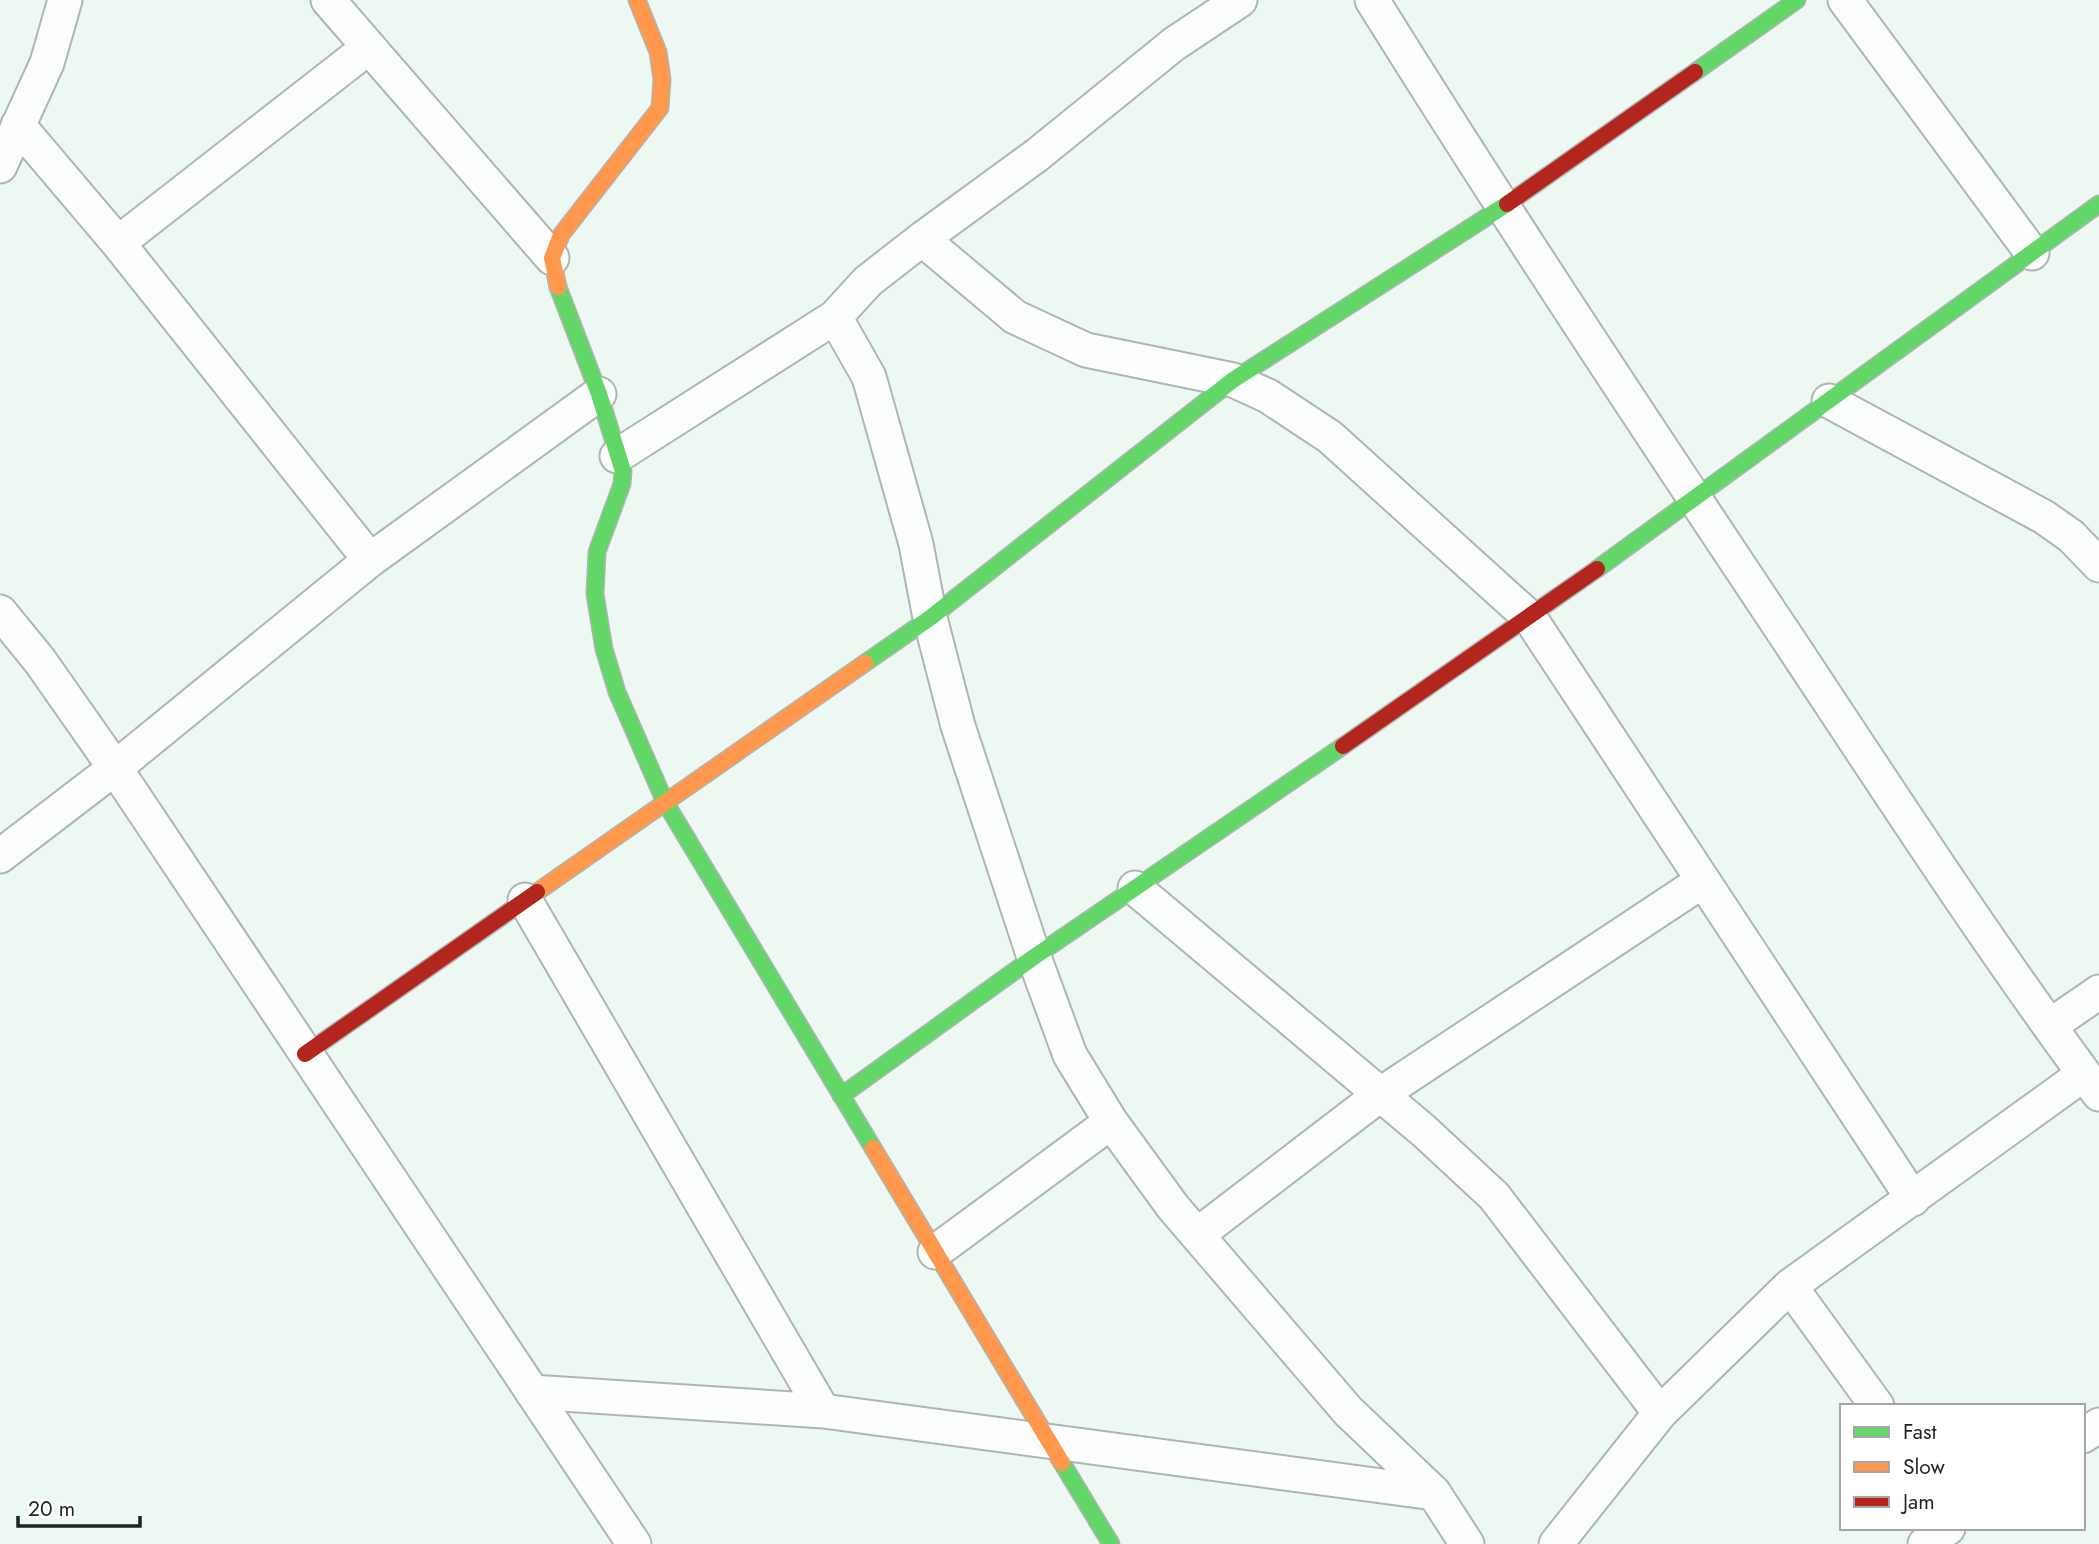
<svg xmlns="http://www.w3.org/2000/svg" width="2099" height="1544" font-family="Jost,sans-serif">
  <style>
    .lines { fill: none; stroke-linecap: round; stroke-linejoin: round }
    .street-casing { stroke: #aeb6b3; stroke-width: 37 }
    .fast-casing { stroke: #aeb6b3; stroke-width: 19 }
    .slow-casing { stroke: #aeb6b3; stroke-width: 19 }
    .jam-casing { stroke: #aeb6b3; stroke-width: 19 }
    .street { stroke: #fcfefd; stroke-width: 33 }
    .fast { stroke: #63d668; stroke-width: 16 }
    .slow { stroke: #ff974d; stroke-width: 16 }
    .jam { stroke: #b3261e; stroke-width: 16 }
  </style>
  <rect width="100%" height="100%" fill="#edf8f3"/>
  <g class="lines">
    <defs>
      <path id="street" d="M328 0 552 258
        M1372 0C1506 215 1646 426 1786 636 1888 790 1989 946 2099 1094
        M1845 0 2032 253
        M18 125 118 243 370 560
        M0 166 47 63 65 0
        M922 239 1015 317 1086 350 1233 380 1268 396 1330 437 1530 618 1913 1199
        M118 243 369 47
        M835 317 869 377 916 544 930 618 958 726 1034 957 1070 1055 1111 1122 1173 1207 1348 1411 1434 1493 1467 1544
        M1829 401 2044 517 2071 536 2099 565
        M617 456 835 317 868 281 922 239 1037 155 1174 44 1240 0
        M0 612 40 661 115 768 634 1544
        M0 856 115 768 370 560 599 394
        M1135 888 1424 1131 1494 1196 1660 1413
        M525 900 823 1411
        M2051 1025 2099 992
        M1197 1235 1381 1094 1701 882
        M935 1252 1111 1122
        M1790 1286 1877 1406
        M532 1392 823 1411 1434 1493
        M2083 1436 2099 1425
        M1556 1544 1660 1413 1790 1286 2084 1074
        M1925 1544 1948 1528"/>
      <path id="fast" d="M1695 72 1797 0
        M558 287 599 394 623 471 622 484 597 552 595 594 604 649 617 692 665 802 873 1148
        M1597 569 2099 204
        M865 663 930 618 1233 380 1507 204
        M841 1096 1034 957 1343 746
        M1062 1463 1111 1544"/>
      <path id="slow" d="M558 287 552 258 561 235 660 108 662 79 658 52 637 0
        M537 892 865 663
        M873 1148 1062 1463"/>
      <path id="jam" d="M1507 204 1695 72
        M1343 746 1597 569
        M305 1054 537 892"/>
    </defs>
    <use href="#street" class="street-casing"/>
    <use href="#fast" class="fast-casing"/>
    <use href="#slow" class="slow-casing"/>
    <use href="#jam" class="jam-casing"/>
    <use href="#street" class="street"/>
    <use href="#fast" class="fast"/>
    <use href="#slow" class="slow"/>
    <use href="#jam" class="jam"/>
  </g>
  <rect x="1840" y="1404" width="245" height="126" fill="#ffffff" stroke="#a4a7a6" stroke-width="2"/>
  <rect x="1854" y="1427" width="35" height="10" fill="#63d668" stroke="#a4a7a6" stroke-width="2"/>
  <text x="1903" y="1439" font-size="21" fill="#1c2320">Fast</text>
  <rect x="1854" y="1462" width="35" height="10" fill="#ff974d" stroke="#a4a7a6" stroke-width="2"/>
  <text x="1903" y="1474" font-size="21" fill="#1c2320">Slow</text>
  <rect x="1854" y="1497" width="35" height="10" fill="#b3261e" stroke="#a4a7a6" stroke-width="2"/>
  <text x="1903" y="1509" font-size="21" fill="#1c2320">Jam</text>
  <path d="M18 1516v10h122v-10" fill="none" stroke="#1c2320" stroke-width="3.5"/>
  <text x="28" y="1516" font-size="21" fill="#1c2320" stroke="#ffffff" stroke-width="5" paint-order="stroke">20 m</text>
</svg>
